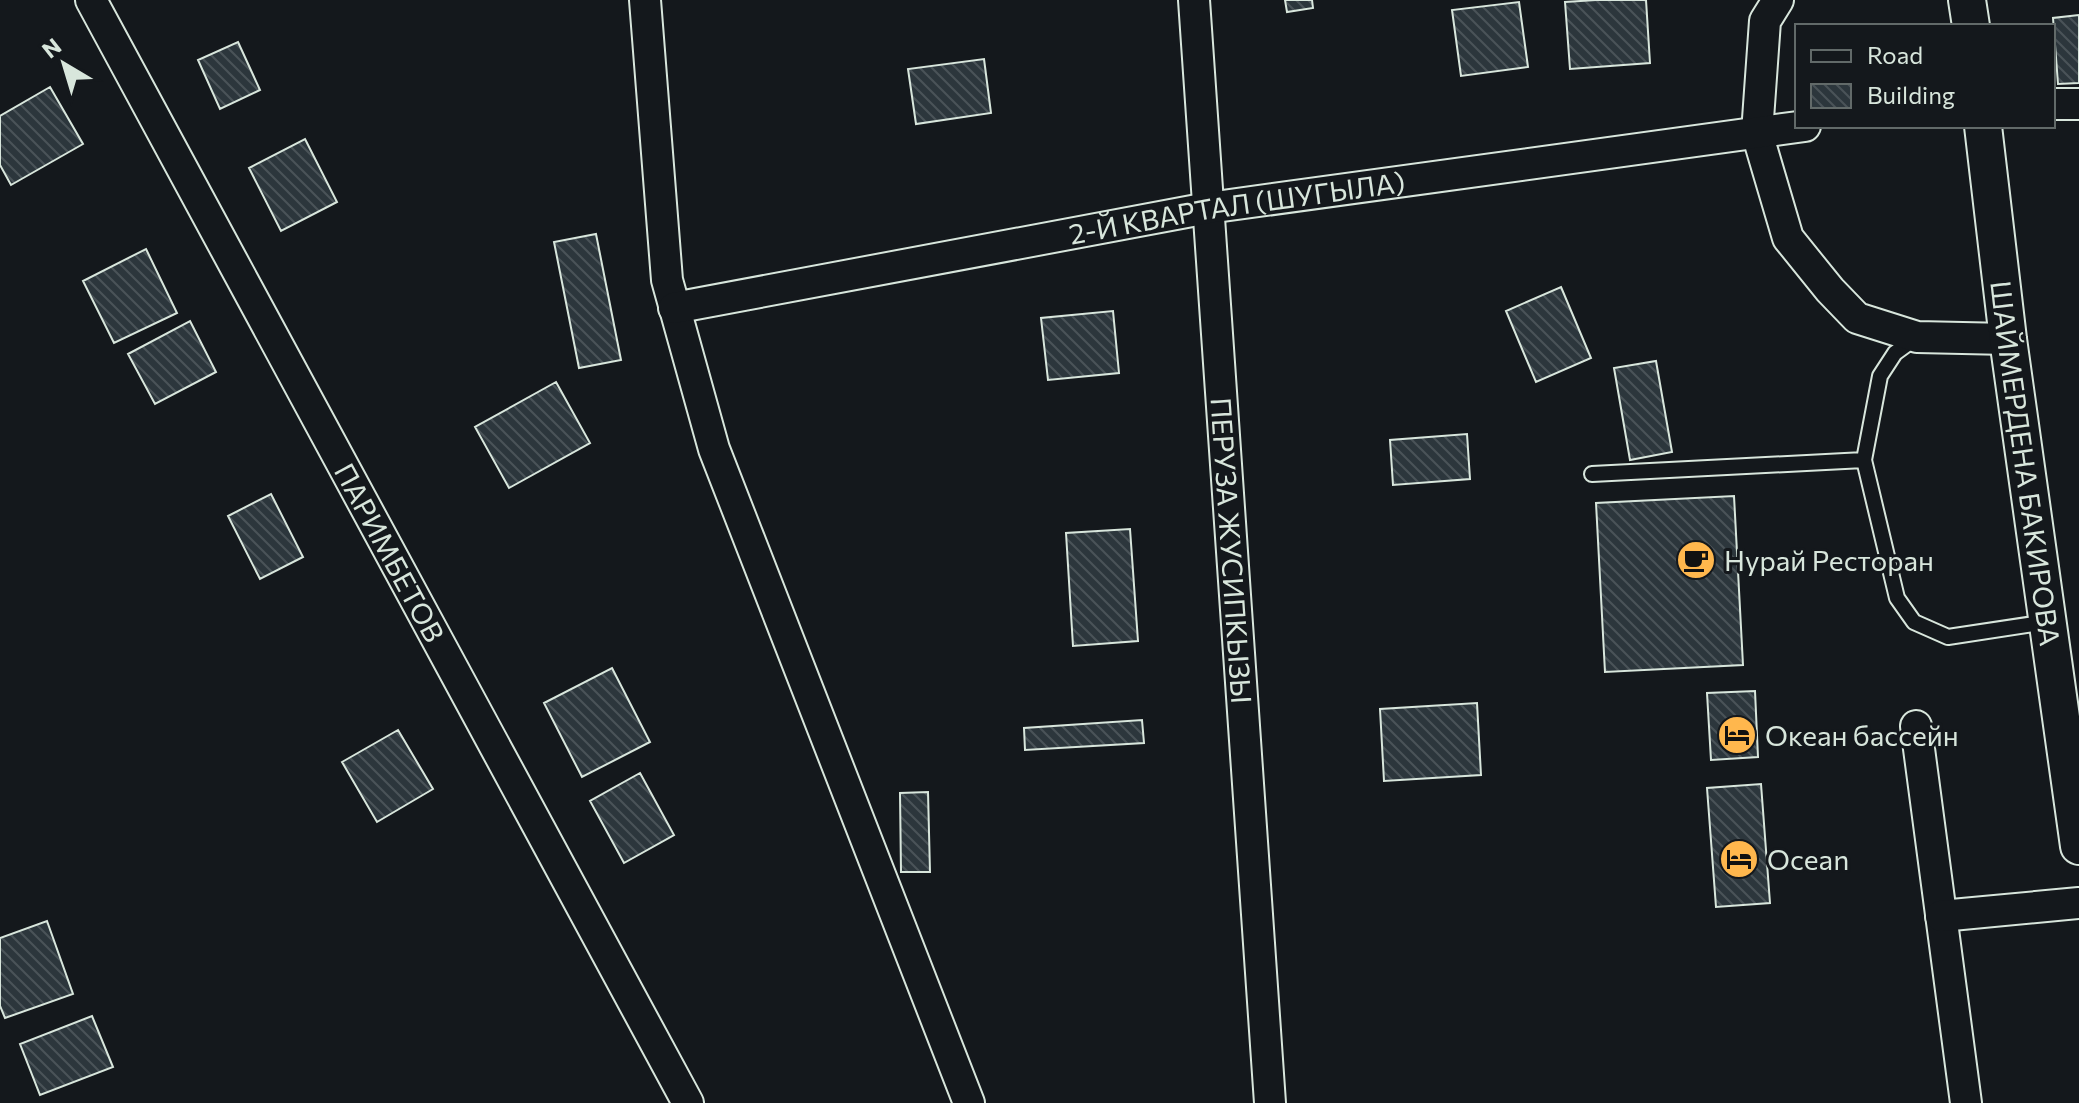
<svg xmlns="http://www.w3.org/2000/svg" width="2079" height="1103" font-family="Commissioner,sans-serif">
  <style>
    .building { fill: url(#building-back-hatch); stroke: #d8e6dc; stroke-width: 2 }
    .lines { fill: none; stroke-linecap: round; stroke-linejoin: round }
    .service-casing { stroke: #d8e6dc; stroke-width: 18 }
    .minor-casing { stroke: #d8e6dc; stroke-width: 34 }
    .tertiary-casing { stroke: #d8e6dc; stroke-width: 40 }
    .service { stroke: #14181c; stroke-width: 14 }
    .minor { stroke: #14181c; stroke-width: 30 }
    .tertiary { stroke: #14181c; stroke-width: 36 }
    .labels { text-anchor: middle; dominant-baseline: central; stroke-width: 6; stroke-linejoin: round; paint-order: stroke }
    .street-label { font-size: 28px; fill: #d8e6dc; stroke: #14181c }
    .poi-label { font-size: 28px; fill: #d8e6dc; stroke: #14181c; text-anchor: start }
  </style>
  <defs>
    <pattern id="building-back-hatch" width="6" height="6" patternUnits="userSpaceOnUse" patternTransform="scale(2)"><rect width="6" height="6" fill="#2c363c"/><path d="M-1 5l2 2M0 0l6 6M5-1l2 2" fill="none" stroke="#4a5358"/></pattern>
  </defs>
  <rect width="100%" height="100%" fill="#14181c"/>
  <path class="building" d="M1285 0H1312L1313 8 1287 12Z
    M1596 0H1646L1650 63 1570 69 1565 2Z
    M1519 2 1528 67 1461 76 1452 10Z
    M2079 15V83L2058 84 2053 18Z
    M238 42 260 90 220 109 198 60Z
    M984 59 991 113 916 124 908 69Z
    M50 87 83 144 11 185 0 165V116Z
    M305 139 337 202 281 231 249 168Z
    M596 234 621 360 579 368 554 242Z
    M146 249 177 313 114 343 83 281Z
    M1561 287 1591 358 1536 382 1506 311Z
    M1113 311 1119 373 1048 380 1041 318Z
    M190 321 216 372 155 404 128 354Z
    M1656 361 1672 452 1630 460 1614 368Z
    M556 382 590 443 509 488 475 427Z
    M1467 434 1470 479 1393 485 1390 440Z
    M271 494 303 557 260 579 228 516Z
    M1734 496 1743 665 1605 672 1596 503Z
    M1130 529 1138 641 1073 646 1066 533Z
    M612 668 650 742 582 777 544 703Z
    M1755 691 1758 757 1711 760 1707 693Z
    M1477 703 1481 775 1384 781 1380 709Z
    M1142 720 1144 743 1025 750 1024 728Z
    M398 730 433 789 377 822 342 762Z
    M640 773 674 835 624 863 590 801Z
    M1761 784 1770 903 1716 907 1707 788Z
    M928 792 930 872H901L900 793Z
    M47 921 73 994 5 1018 0 1006V938Z
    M92 1016 113 1067 40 1095 20 1044Z"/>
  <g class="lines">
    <defs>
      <path id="service" d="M1864 460 1880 376 1895 353 1917 337
        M1592 474 1864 460 1897 598 1914 622 1948 637 2047 622"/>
      <g id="minor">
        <path id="s1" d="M91 0 688 1103"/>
        <path d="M645 0 667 280 714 449 969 1103"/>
        <path id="s2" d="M1194 0 1270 1103"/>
        <path d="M1778 0 1765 21 1757 133 1788 238 1830 290 1857 318 1917 337 2008 339"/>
        <path d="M2053 104H2079"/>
        <path id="s3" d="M674 308 1208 208 1805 126"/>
        <path d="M1916 726 1966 1103"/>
        <path d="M1941 916 2079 903"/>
      </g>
      <g id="tertiary">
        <path d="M1967 0 1971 26"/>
        <path id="s4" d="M1983 126 2008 339 2079 846"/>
      </g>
    </defs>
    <use href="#service" class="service-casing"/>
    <use href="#minor" class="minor-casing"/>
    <use href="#tertiary" class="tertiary-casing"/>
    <use href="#service" class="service"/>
    <use href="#minor" class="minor"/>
    <use href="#tertiary" class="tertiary"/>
  </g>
  <defs>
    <symbol id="cafe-disc" viewBox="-11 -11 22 22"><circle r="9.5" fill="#ffb74d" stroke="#14181c"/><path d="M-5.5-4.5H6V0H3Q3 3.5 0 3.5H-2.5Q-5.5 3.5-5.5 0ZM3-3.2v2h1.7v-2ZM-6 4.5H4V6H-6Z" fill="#111"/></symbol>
    <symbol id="hotel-disc" viewBox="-11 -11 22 22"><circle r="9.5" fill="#ffb74d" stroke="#14181c"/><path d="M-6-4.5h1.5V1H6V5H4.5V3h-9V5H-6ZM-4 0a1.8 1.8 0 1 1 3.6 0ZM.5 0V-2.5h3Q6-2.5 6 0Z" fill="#111"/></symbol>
  </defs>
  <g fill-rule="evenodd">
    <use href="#cafe-disc" x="1674" y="538" width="44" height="44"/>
    <use href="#hotel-disc" x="1715" y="713" width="44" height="44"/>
    <use href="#hotel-disc" x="1717" y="837" width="44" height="44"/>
  </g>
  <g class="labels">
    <g class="street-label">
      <text stroke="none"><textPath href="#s3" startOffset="572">2-Й КВАРТАЛ (ШУГЫЛА)</textPath></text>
      <text stroke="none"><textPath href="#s4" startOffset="340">ШАЙМЕРДЕНА БАКИРОВА</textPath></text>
      <text stroke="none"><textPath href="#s1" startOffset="628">ПАРИМБЕТОВ</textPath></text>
      <text stroke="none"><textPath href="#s2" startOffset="552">ПЕРУЗА ЖУСИПКЫЗЫ</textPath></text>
    </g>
    <g class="poi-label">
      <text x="1724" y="560">Нурай Ресторан</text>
      <text x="1765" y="735">Океан бассейн</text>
      <text x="1767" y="859">Ocean</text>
    </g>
  </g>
  <rect x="1795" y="24" width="260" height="104" fill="#14181c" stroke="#626a69" stroke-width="2"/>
  <rect x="1811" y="50" width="40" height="12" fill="#14181c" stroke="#626a69" stroke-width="2"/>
  <text x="1867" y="64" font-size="24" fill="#d8e6dc">Road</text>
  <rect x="1811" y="84" width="40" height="24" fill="url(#building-back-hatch)" stroke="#626a69" stroke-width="2"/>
  <text x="1867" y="104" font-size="24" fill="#d8e6dc">Building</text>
  <g transform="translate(64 64) rotate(322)" stroke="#14181c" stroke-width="6" paint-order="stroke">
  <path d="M0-6L14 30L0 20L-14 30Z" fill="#d8e6dc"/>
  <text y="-12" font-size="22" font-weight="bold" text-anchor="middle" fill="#d8e6dc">N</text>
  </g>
</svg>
